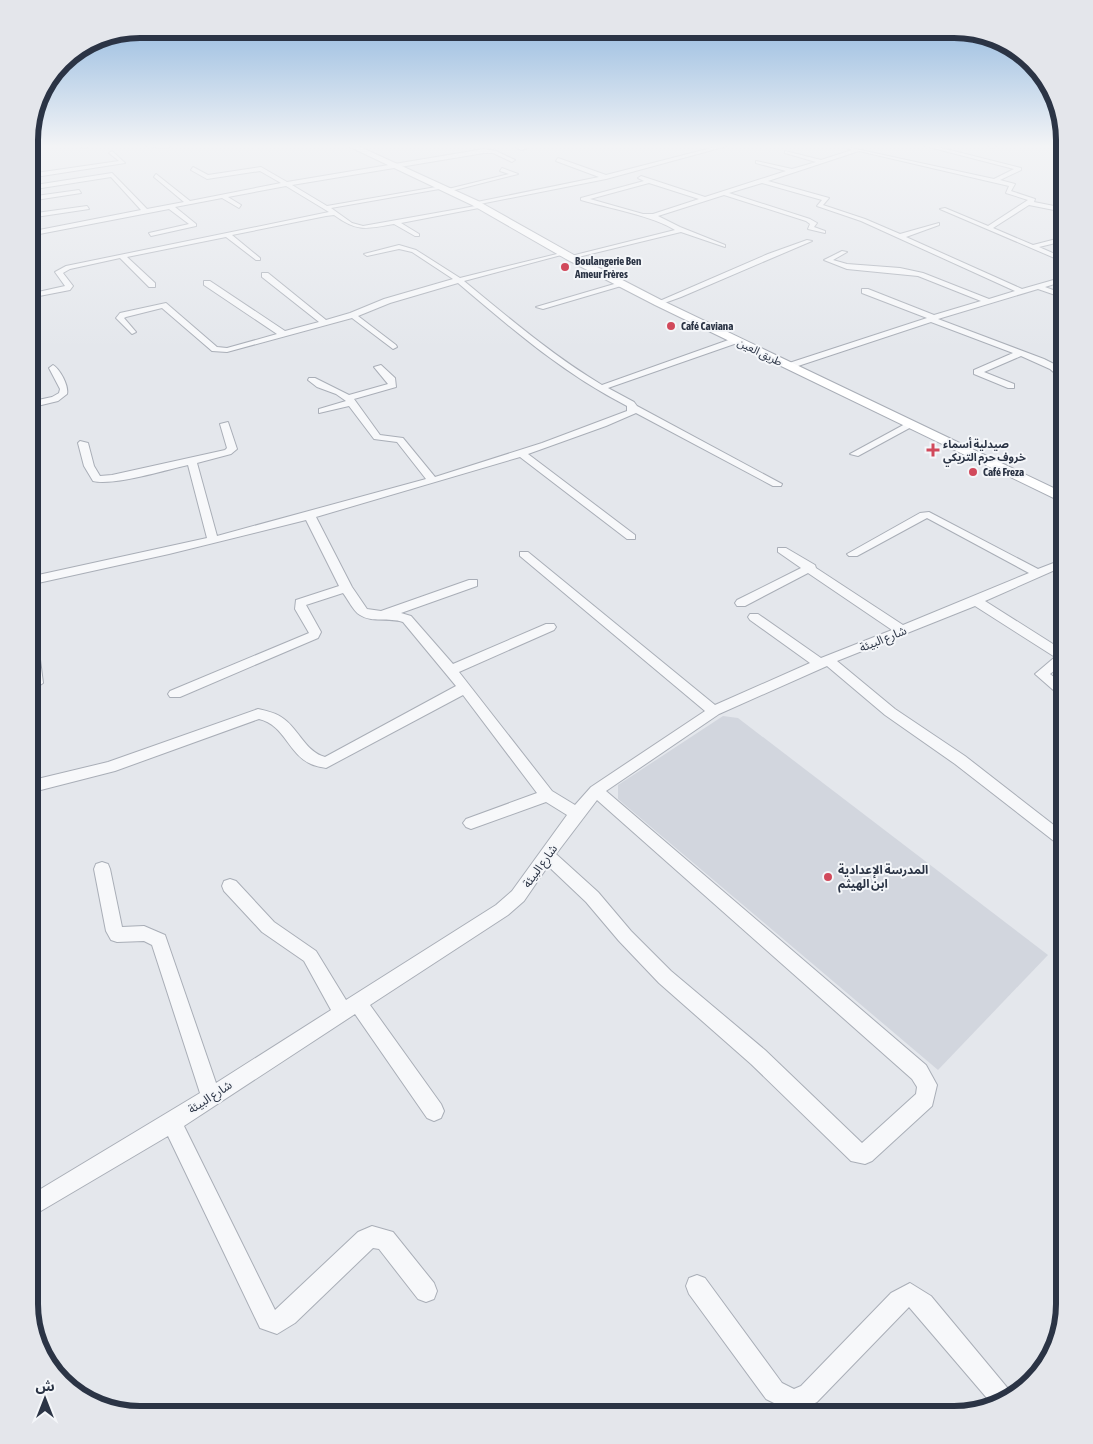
<svg xmlns="http://www.w3.org/2000/svg" width="1093" height="1444" font-family="'Asap Condensed','Noto Sans Arabic',sans-serif">
  <style>
    .built { fill: #d2d6de }
    .lines { fill: none; stroke-linecap: round; stroke-linejoin: round }
    .minor-casing { stroke: #a9aeb7; stroke-width: 2 }
    .secondary-casing { stroke: #a9aeb7; stroke-width: 2 }
    .minor { fill: #f7f8fa; fill-rule: evenodd }
    .secondary { fill: #fff; fill-rule: evenodd }
    .poi-dot { fill: #d1495b; stroke: #f4f6f9; stroke-width: 2 }
    .labels { text-anchor: middle; dominant-baseline: central; stroke-width: 4; stroke-linejoin: round; paint-order: stroke }
    .far-poi-label { font-size: 11px; font-weight: bold; fill: #2b3445; stroke: #f4f6f9; text-anchor: start }
    .far-street-label { font-size: 11px; fill: #2b3445; stroke: #f4f6f9 }
    .street-label { font-size: 12px; fill: #2b3445; stroke: #f4f6f9 }
    .poi-label { font-size: 12px; font-weight: bold; fill: #2b3445; stroke: #f4f6f9; text-anchor: start }
    .rim { fill: none; stroke: #2b3445; stroke-width: 6 }
  </style>
  <rect width="100%" height="100%" fill="#e4e7ec"/>
  <path class="built" d="M723 716 738 718 1048 955 938 1070 618 799V785Z"/>
  <g class="lines">
    <defs>
      <path id="minor" d="M78 146H89L86 148Z
        M143 146H171L168 148Z
        M514 146H521L526 149 521 150Z
        M719 146H727L606 179 475 205 472 203 599 177 556 161 558 158 606 175Z
        M842 146 994 179 1014 169 925 146H934L1021 168V170L1000 180 1015 184 1011 191 1035 199 1034 202 1064 208V212L1029 205 993 228 1033 245 1064 237V241L1039 247 1064 258V262L940 209 945 208 988 226 1028 200 1006 193 1009 186 859 151 768 181 829 198 823 205 865 219 900 234 939 223V225L906 237 1022 289 1064 277V281L1045 287 1064 294V298L1038 289 938 319 1044 359 1056 365 1064 373V381L1050 369 1021 356 984 372 1014 384V388H1008L974 374V370L1013 353 931 322 792 368H786V364L927 318 862 293V289H868L934 315 981 301 918 276 847 269 824 260 842 251 847 252 833 260 847 264 900 268 923 273 989 299 1015 291 861 221 817 206 822 200 762 183 729 193 810 219 817 223 814 227 825 231V233L808 229 810 224 806 221 724 195 658 216 680 227 725 245V247L681 232 570 259 567 257 675 230C653 216 608 208 581 200V198L644 181 638 178 641 176 705 197 786 171 756 163V161L792 169 816 162 785 153V151L821 160 852 150ZM649 183 699 199 653 214H643L590 199Z
        M989 146H996L993 148Z
        M484 149 496 151 515 160 512 162 493 153H484L292 185 327 206 442 186 445 188 331 208 352 223 363 226 481 205 484 207 401 223 419 234V236H415L394 224C366 229 357 232 334 215L326 216 232 235 260 258V260H256L226 237 127 257 155 283V287H149L120 258 70 269 63 273 73 286 70 290 29 298V294L65 286 55 272 66 266 329 212 286 186 228 197 241 205 239 208 222 198 175 207 196 224V226L151 236 149 233 189 224 169 209 29 236V232L141 210 111 177 29 190V186L112 173 147 209 184 202 154 177 156 174 190 201 281 183 260 171 207 179 191 170 193 167 208 175 261 167 287 182Z
        M112 151 125 163 29 178V174L119 161 109 153Z
        M502 168 518 174 447 192 444 190 509 174 500 171Z
        M79 190 81 193 29 201V197Z
        M87 206 89 209 29 218V214Z
        M807 240 812 241 681 297 659 305 655 303 768 254Z
        M399 245 416 250 460 278 565 252V254L464 281C509 318 552 355 602 385L734 338H740V342L608 388 634 402 637 406 782 484 781 486H773L636 413 606 426 528 454 635 535V539H627L520 457 316 517 352 587 367 609 381 611 469 580H477V586L401 613 411 616 453 664 546 624H554L556 627 554 630 459 672 552 791 575 805 591 787 705 711 520 556V552H528L715 705 810 663 750 620 748 617 750 614H758L821 658 892 630 808 573 745 606H737L735 603 737 600 801 568 778 552V548H786L815 565 816 568 903 625 1029 573 927 518 857 556H849L847 554 920 513 929 512 1038 569 1064 559V566L985 601 1064 651V663L1050 674 1064 685V697L1059 695 1035 674 1055 657 975 606 837 661 895 709 965 756 1064 833V847L1059 845 955 764 885 715 827 666 719 714 606 791 926 1065 937 1085 932 1106 872 1161 865 1164 851 1161 751 1064 659 983 619 941 586 902 548 866 524 901 508 915 370 1005 441 1104 444 1111 441 1118 434 1121 427 1118 355 1014 184 1126 275 1310 358 1232 372 1226 393 1232 434 1283 437 1291 434 1299 426 1302 418 1299 379 1249 373 1248 295 1323 277 1334 260 1328 168 1136 29 1218V1196L200 1093 152 945 144 941 117 942 111 940 106 931 94 869 96 864 102 862 108 864 110 869 122 927 144 926 165 935 216 1083 331 1010 304 961 262 932 224 891 222 886 224 881 230 879 236 881 274 922 316 951 346 1000 496 905 512 891 567 815 546 802 471 829 466 827 463 823 466 819 537 793 463 695 326 768C321 767 315 766 311 764 288 754 285 725 259 719L115 771 29 793V781L108 762 258 709C267 711 277 713 284 719 299 730 306 752 325 757L456 686 403 622C389 617 372 623 360 615 353 611 348 599 343 593L306 605 321 632 318 638 180 697H170L168 694 170 691 309 633 295 609 296 600 339 586 306 520 169 554 29 585V577L207 538 188 465C165 470 114 486 93 481L84 466 78 443 80 441 88 443 94 466 100 476 112 475 225 450 227 448 220 424 228 422 237 449 231 454 197 463 217 536 426 479 397 442 374 439 349 406 319 413V409L346 401 336 394 317 387 308 380 309 378H315L349 395 388 384 374 367 381 365 395 378 396 387 354 399 380 435 403 438 435 477 542 443 627 411V406C564 374 512 329 458 283L390 303 358 316 396 345 397 347 393 349 352 318 227 352 212 351 162 308 126 317 124 318 136 332 132 334 116 318 120 313 166 303 217 347 227 348 277 334 204 285V281H210L285 331 319 322 262 277V273H268L326 320 350 313 384 299 453 279 412 252 399 249 367 256 364 254ZM597 800 912 1079 917 1087 916 1094 862 1143 765 1050 671 971 631 931 598 892 556 854Z
        M621 282 628 284 543 309 536 307Z
        M53 365C60 369 69 386 67 394L58 401 29 408V402L52 397 59 393 60 389 49 368Z
        M907 423 915 425 858 456 850 454Z
        M29 617 35 621 43 683 36 688 31 686 29 678Z
        M697 1275 705 1278 782 1383 794 1389 801 1386 891 1293 910 1283 931 1296 1015 1397 992 1404 909 1307 817 1402 794 1413 766 1399 689 1294 686 1286 689 1278Z"/>
      <path id="secondary" d="M348 146H358L478 201 574 255 663 301 1064 493V503L655 305 566 259 472 205Z"/>
    </defs>
    <use href="#minor" class="minor-casing"/>
    <use href="#secondary" class="secondary-casing"/>
    <use href="#minor" class="minor"/>
    <use href="#secondary" class="secondary"/>
  </g>
  <linearGradient id="sky" x2="0" y2="1"><stop stop-color="#8bb4dd"/><stop offset="0.42" stop-color="#f3f4f6"/><stop offset="1" stop-color="#f3f4f6" stop-opacity="0"/></linearGradient>
  <rect width="1093" height="348" fill="url(#sky)"/>
  <g class="poi-dot">
    <circle cx="565" cy="267" r="5"/>
    <circle cx="671" cy="326" r="5"/>
    <path d="M930.5 442.5h5v5h5v5h-5v5h-5v-5h-5v-5h5z"/>
    <circle cx="973" cy="472" r="5"/>
    <circle cx="828" cy="877" r="5"/>
  </g>
  <g class="labels">
    <g class="far-poi-label">
      <text x="575" y="261">Boulangerie Ben<tspan x="575" dy="13">Ameur Frères</tspan></text>
      <text x="681" y="326">Café Caviana</text>
      <text x="943" y="444">صيدلية أسماء<tspan x="943" dy="13">خروف حرم التريكي</tspan></text>
      <text x="983" y="472">Café Freza</text>
    </g>
    <g class="far-street-label">
      <text transform="translate(760 352) rotate(26)">طريق العين</text>
    </g>
    <g class="street-label">
      <text transform="translate(883 639) rotate(-22)">شارع البيئة</text>
      <text transform="translate(540 866) rotate(-54)">شارع البيئة</text>
      <text transform="translate(210 1097) rotate(-33)">شارع البيئة</text>
    </g>
    <g class="poi-label">
      <text x="838" y="870">المدرسة الإعدادية<tspan x="838" dy="14">ابن الهيثم</tspan></text>
    </g>
  </g>
  <path d="M0 0H1093V1444H0ZM140 38H954A102 102 0 0 1 1056 140V1304A102 102 0 0 1 954 1406H140A102 102 0 0 1 38 1304V140A102 102 0 0 1 140 38Z" fill="#e4e6eb" fill-rule="evenodd"/>
  <path class="rim" d="M140 38H954A102 102 0 0 1 1056 140V1304A102 102 0 0 1 954 1406H140A102 102 0 0 1 38 1304V140A102 102 0 0 1 140 38Z"/>
  <g transform="translate(45 1399)" stroke="#f4f6f9" stroke-width="4" paint-order="stroke">
  <path d="M0-4L9 19L0 12L-9 19Z" fill="#2b3445"/>
  <text y="-8" font-size="14" font-weight="bold" text-anchor="middle" fill="#2b3445">ش</text>
  </g>
</svg>
